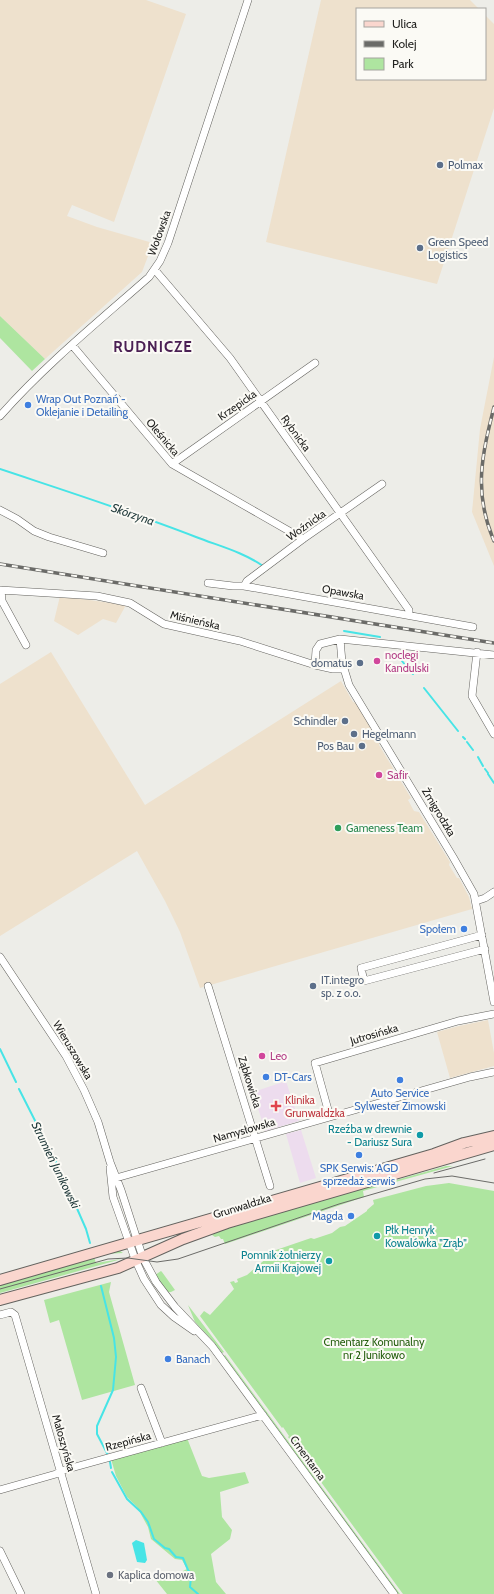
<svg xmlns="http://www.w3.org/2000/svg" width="494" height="1594" font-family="Cabin,sans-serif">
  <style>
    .industrial { fill: #eee1cd }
    .medical { fill: #eddcee }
    .green { fill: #aee5a0 }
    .water { fill: #47e4e6 }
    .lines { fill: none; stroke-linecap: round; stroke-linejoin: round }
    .stream { stroke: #47e4e6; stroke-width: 2 }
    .street-casing { stroke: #63625e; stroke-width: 8 }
    .secondary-casing { stroke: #63625e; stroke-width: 12 }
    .street { stroke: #fff; stroke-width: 7 }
    .secondary { stroke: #fad6ce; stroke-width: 10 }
    .tram { stroke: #6b6b68; stroke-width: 1 }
    .rail-casing { stroke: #6b6b68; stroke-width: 3.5 }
    .rail { stroke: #fbfaf5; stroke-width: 2; stroke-dasharray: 6; stroke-linecap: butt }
    .service-dot { fill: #5c6f8a; stroke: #fbfaf5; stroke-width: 1.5 }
    .shop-dot { fill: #3f7fe0; stroke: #fbfaf5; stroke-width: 1.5 }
    .hotel-dot { fill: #d1479c; stroke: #fbfaf5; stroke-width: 1.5 }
    .leisure-dot { fill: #2e9e5b; stroke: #fbfaf5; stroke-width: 1.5 }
    .health-dot { fill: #e0444e; stroke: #fbfaf5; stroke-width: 1.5 }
    .culture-dot { fill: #0f9aa8; stroke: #fbfaf5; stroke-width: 1.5 }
    .worship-dot { fill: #6b7280; stroke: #fbfaf5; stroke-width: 1.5 }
    .labels { text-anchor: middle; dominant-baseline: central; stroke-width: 4; stroke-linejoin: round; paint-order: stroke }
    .service-label { font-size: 11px; fill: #4e5e75; stroke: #fbfaf5; text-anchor: start }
    .street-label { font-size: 11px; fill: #232321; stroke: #fbfaf5 }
    .shop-label { font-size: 11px; fill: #366cbe; stroke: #fbfaf5; text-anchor: start }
    .hotel-label { font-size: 11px; fill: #b23c85; stroke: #fbfaf5; text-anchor: start }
    .leisure-label { font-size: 11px; fill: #27864d; stroke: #fbfaf5; text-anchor: start }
    .health-label { font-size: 11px; fill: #be3a42; stroke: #fbfaf5; text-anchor: start }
    .culture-label { font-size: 11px; fill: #0d838f; stroke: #fbfaf5; text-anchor: end }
    .park-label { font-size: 11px; fill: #235e0d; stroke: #fbfaf5 }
    .worship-label { font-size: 11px; fill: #5b616d; stroke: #fbfaf5; text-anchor: start }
    .water-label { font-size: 12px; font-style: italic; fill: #243d3e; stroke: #fbfaf5 }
    .district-label { font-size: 15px; font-weight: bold; letter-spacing: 1px; fill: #4b2054; stroke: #fbfaf5 }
  </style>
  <rect width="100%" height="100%" fill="#edede8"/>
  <path class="industrial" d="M0 0H146L186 14 114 222 72 205 67 216 97 227 153 243 142 272 45 359 0 316Z
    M321 0H470L479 9H357V79H485V15L494 24V108L437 284 266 242Z
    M494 357V566L472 512 480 429Z
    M60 596 126 605 116 623 103 619 78 635 54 621Z
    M51 652 145 805 341 681 353 702 356 703 380 741 379 745 411 798 408 800 414 811 419 812 450 862 449 865 457 878H459L469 897 472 909 200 988 180 932 165 901 137 851 0 936V684Z
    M488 1020 494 1053V1066L450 1078 437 1032 459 1026Z"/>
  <path class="medical" d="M286 1081 299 1121 265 1131 253 1092Z
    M301 1130 316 1178 300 1183 286 1134Z"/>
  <path class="green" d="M0 316 45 359 32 371 0 338Z
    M446 1166H453L363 1191 364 1197 225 1244 223 1239H221L219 1236 215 1237 212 1235 224 1228 376 1183 393 1181Z
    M449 1183 494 1191V1594H403L288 1437 289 1436 283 1427 282 1428 200 1316 204 1311 210 1315 234 1289 230 1282 234 1281 235 1283 238 1282 237 1279 247 1275 276 1250 311 1238 314 1239 332 1233 340 1227 345 1226 367 1211V1210L374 1204 373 1200 426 1186Z
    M116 1251H120L123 1253 104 1254 94 1257 96 1263 121 1259 118 1260 0 1293V1284Z
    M161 1271 162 1272 175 1290 171 1292H167L155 1275Z
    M111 1282 109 1292 135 1385 82 1400 59 1320 50 1323 44 1300Z
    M188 1305 224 1352 222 1353 210 1338 195 1322Z
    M225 1355 400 1594H398L224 1356Z
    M187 1438 202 1476 209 1478 245 1472 249 1483 220 1492 222 1517 232 1530 230 1539 211 1554 216 1582 226 1594H167L155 1579 183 1571 187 1569 182 1560 175 1559 151 1539 148 1527 137 1507 127 1497 116 1476 111 1459Z"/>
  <path class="water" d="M136 1540 144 1543 147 1560 145 1563 137 1562 132 1543Z"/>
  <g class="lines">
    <path class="stream" d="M0 469C66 491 132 512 196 537 219 546 243 552 263 566
      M344 631 380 637
      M402 661 406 666
      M407 667 413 674
      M424 688 458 731
      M463 737 465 739
      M467 742 473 750
      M478 757 483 766
      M485 769 488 773
      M488 774 494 783
      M0 1049 16 1082
      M19 1089 61 1172 86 1229 90 1243
      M101 1286 114 1338 116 1357 113 1390 97 1426V1434L108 1455
      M110 1462 111 1468
      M112 1472 127 1499 141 1512 148 1522 154 1539 165 1548 169 1549 176 1557 183 1558 188 1570
      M189 1571 191 1577 190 1587 198 1594"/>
    <defs>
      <path id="street" d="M155 270 230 358 409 610V615
        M72 345 172 464 303 539
        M0 416C45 365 98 322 149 277L160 261 168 243 248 0
        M172 464 315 363
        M0 510 17 519 34 531 49 537 103 553
        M208 583 233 586H244L473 627
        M244 586 247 581 303 539 382 484
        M0 590 97 596 130 603 164 624 240 641 315 665 333 669H344
        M1 590 2 601 26 645
        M340 639 342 662 349 685 453 857 474 894 494 1002
        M477 652 472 696 494 734
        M315 665 316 650 320 644 340 639 494 655
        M476 901 485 898 494 892
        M482 935 361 968 364 981 485 949
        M0 957 66 1056 84 1090 98 1122 110 1162 121 1190 143 1258 156 1282 175 1307 212 1346 394 1594
        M208 986 270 1186
        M330 1117 315 1063 458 1021 494 1014
        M110 1168 113 1197 135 1259 144 1279 161 1305 174 1317 194 1331
        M116 1178 470 1077 494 1072
        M0 1315 11 1312 15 1315 96 1594
        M141 1388 162 1443
        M0 1490 56 1474 64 1470 263 1415
        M0 1551 21 1594"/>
      <path id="secondary" d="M0 1280 434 1154 464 1143 494 1136
        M0 1300 118 1268 183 1239 227 1223 494 1145"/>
    </defs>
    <use href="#street" class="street-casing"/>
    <use href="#secondary" class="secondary-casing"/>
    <use href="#street" class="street"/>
    <use href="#secondary" class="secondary"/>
    <path class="tram" d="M434 1173 485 1159
      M0 1289 108 1259 128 1258 157 1262 178 1259 339 1204 425 1179 452 1176 494 1183"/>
    <defs>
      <path id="rail" d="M494 407C482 455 473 492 494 541
        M0 564 494 643"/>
    </defs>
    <use href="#rail" class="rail-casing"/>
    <use href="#rail" class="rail"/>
  </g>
  <g class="service-dot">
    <circle cx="440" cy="165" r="4"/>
    <circle cx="420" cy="248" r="4"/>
    <circle cx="360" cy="663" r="4"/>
    <circle cx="345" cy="721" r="4"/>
    <circle cx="354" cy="734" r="4"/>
    <circle cx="362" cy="746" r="4"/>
    <circle cx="313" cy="986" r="4"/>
  </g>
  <g class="shop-dot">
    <circle cx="28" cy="405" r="4"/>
    <circle cx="464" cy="929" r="4"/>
    <circle cx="266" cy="1077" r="4"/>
    <circle cx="400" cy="1080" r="4"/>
    <circle cx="359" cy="1155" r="4"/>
    <circle cx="351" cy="1216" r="4"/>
    <circle cx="168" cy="1359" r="4"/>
  </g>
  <g class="hotel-dot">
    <circle cx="377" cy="661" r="4"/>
    <circle cx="379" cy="775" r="4"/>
    <circle cx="262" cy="1056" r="4"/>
  </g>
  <circle class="leisure-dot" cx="338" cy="828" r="4"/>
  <path class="health-dot" d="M274 1100h4v4h4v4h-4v4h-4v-4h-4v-4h4z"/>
  <g class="culture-dot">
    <circle cx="420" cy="1135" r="4"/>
    <circle cx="377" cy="1236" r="4"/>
    <circle cx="329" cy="1261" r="4"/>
  </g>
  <circle class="worship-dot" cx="110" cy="1575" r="4"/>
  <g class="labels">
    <g class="service-label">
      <text x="448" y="165">Polmax</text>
      <text x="428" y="242">Green Speed<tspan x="428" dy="13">Logistics</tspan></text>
      <text x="352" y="663" text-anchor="end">domatus</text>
      <text x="337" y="721" text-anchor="end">Schindler</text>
      <text x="362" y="734">Hegelmann</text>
      <text x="354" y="746" text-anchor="end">Pos Bau</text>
      <text x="321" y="980">IT.integro<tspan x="321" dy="13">sp. z o.o.</tspan></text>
    </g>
    <g class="street-label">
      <text transform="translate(159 233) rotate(-70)">Wołowska</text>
      <text transform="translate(237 405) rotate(-35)">Krzepicka</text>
      <text transform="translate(296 433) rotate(54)">Rybnicka</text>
      <text transform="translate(163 437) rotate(50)">Oleśnicka</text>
      <text transform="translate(306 525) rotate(-35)">Woźnicka</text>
      <text transform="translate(343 592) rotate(10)">Opawska</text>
      <text transform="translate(195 620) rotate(13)">Miśnieńska</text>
      <text transform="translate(439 812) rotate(59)">Żmigrodzka</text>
      <text transform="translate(374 1034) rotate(-16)">Jutrosińska</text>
      <text transform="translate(73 1050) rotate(59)">Wieruszowska</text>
      <text transform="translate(250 1082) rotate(72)">Ząbkowicka</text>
      <text transform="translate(244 1130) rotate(-16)">Namysłowska</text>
      <text transform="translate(242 1206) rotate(-17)">Grunwaldzka</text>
      <text transform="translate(128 1441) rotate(-15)">Rzepińska</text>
      <text transform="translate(64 1443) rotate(74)">Małoszyńska</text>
      <text transform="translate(308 1458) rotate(54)">Cmentarna</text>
    </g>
    <g class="shop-label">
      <text x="36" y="399">Wrap Out Poznań -<tspan x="36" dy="13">Oklejanie i Detailing</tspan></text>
      <text x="456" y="929" text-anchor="end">Społem</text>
      <text x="274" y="1077">DT-Cars</text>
      <text x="400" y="1093" text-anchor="middle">Auto Service<tspan x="400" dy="13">Sylwester Zimowski</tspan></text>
      <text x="359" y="1168" text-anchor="middle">SPK Serwis: AGD<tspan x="359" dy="13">sprzedaż serwis</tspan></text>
      <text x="343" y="1216" text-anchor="end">Magda</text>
      <text x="176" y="1359">Banach</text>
    </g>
    <g class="hotel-label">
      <text x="385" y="655">noclegi<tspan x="385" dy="13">Kandulski</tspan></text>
      <text x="387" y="775">Safir</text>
      <text x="270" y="1056">Leo</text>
    </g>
    <g class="leisure-label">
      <text x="346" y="828">Gameness Team</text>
    </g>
    <g class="health-label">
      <text x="285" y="1100">Klinika<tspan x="285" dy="13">Grunwaldzka</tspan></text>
    </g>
    <g class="culture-label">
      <text x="412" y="1129">Rzeźba w drewnie<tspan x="412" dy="13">- Dariusz Sura</tspan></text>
      <text x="385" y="1230" text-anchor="start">Płk Henryk<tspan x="385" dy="13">Kowalówka "Zrąb"</tspan></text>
      <text x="321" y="1255">Pomnik żołnierzy<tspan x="321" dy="13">Armii Krajowej</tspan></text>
    </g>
    <g class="park-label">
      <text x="374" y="1342">Cmentarz Komunalny<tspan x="374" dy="13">nr 2 Junikowo</tspan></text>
    </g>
    <g class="worship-label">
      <text x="118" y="1575">Kaplica domowa</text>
    </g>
    <g class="water-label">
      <text transform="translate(133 514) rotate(19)">Skórzyna</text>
      <text transform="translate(56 1165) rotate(64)">Strumień Junikowski</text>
    </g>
    <g class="district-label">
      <text x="153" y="347">RUDNICZE</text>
    </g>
  </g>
  <rect x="356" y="8" width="130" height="72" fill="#fbfaf5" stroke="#a5a4a0"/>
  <rect x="364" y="21" width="20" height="6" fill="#fad6ce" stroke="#a5a4a0"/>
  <text x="392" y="28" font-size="12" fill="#232321">Ulica</text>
  <rect x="364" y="41" width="20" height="6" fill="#6b6b68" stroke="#a5a4a0"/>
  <text x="392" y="48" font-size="12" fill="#232321">Kolej</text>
  <rect x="364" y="58" width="20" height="12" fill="#aee5a0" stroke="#a5a4a0"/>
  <text x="392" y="68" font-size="12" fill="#232321">Park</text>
</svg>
